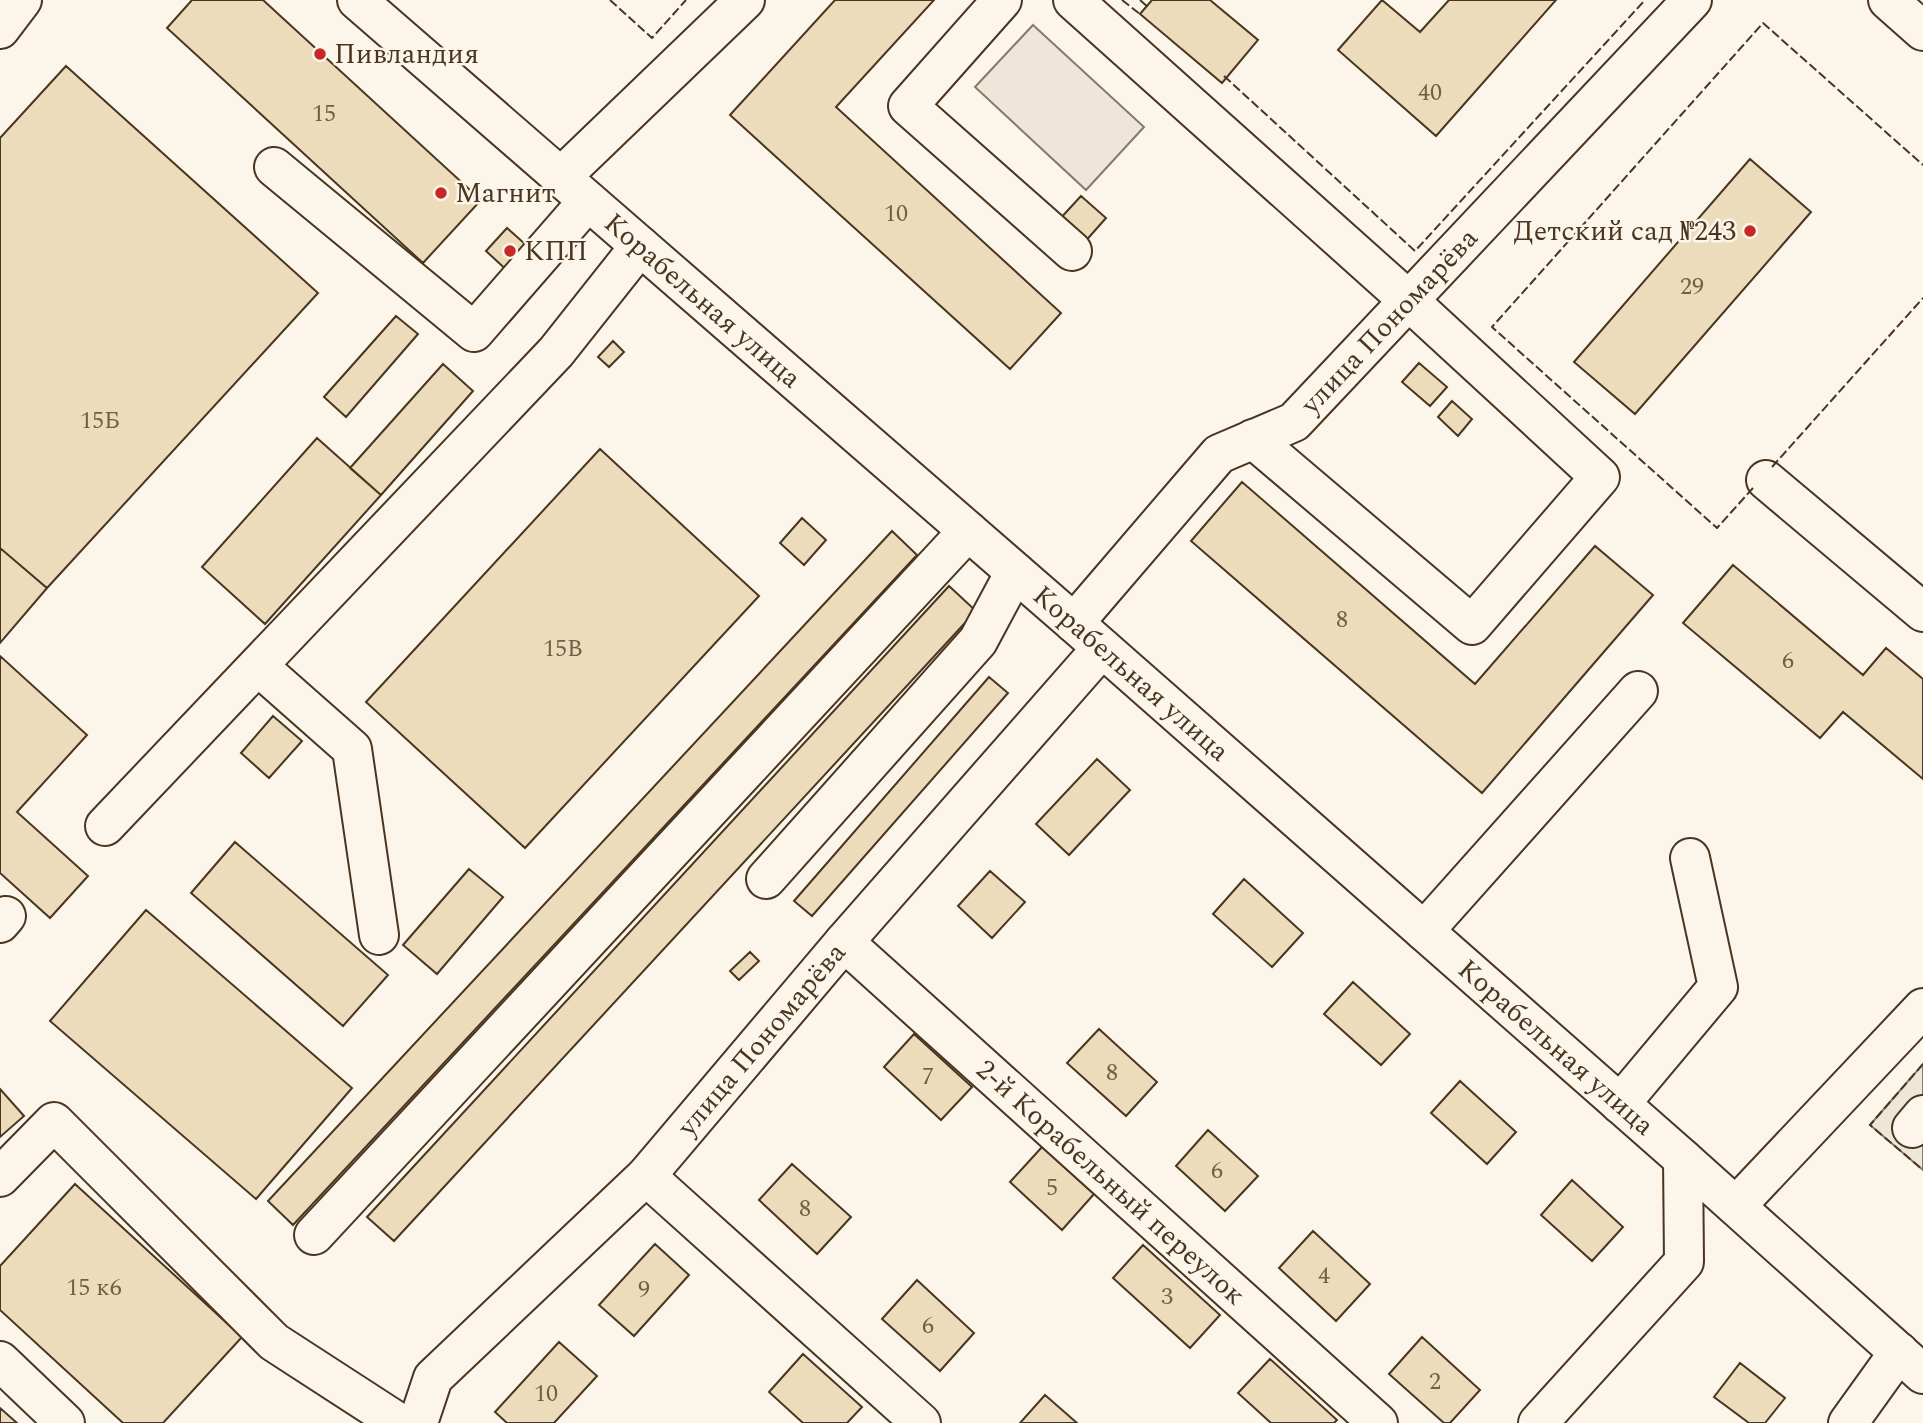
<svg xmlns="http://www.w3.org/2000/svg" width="1923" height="1423" font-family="Spectral,serif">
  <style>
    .green { fill: #ede6d9; stroke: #887966; stroke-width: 2 }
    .parking { fill: #ede7d9; stroke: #887966; stroke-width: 2 }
    .building { fill: #ecdcbc; stroke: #4a3520; stroke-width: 2 }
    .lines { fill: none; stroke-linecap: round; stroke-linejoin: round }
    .minor-casing { stroke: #4a3520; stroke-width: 42 }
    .minor { stroke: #fbf6e9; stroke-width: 38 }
    .fence { stroke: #4a3520; stroke-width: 2; stroke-dasharray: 9 3.5; stroke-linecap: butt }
    .poi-dot { fill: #c62828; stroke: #fbf6e9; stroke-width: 2.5 }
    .labels { text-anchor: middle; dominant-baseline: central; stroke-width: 5; stroke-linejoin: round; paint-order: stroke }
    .number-label { font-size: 24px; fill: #725f47 }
    .poi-label { font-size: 28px; fill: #4a3520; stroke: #fbf6e9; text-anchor: start }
    .street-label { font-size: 28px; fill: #4a3520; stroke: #fbf6e9 }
  </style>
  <rect width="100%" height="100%" fill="#fbf6e9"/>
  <path class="green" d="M1033 25 1144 127 1086 190 975 87Z"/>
  <path class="parking" d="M1923 1064V1170L1870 1125Z"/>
  <path class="building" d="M192 0H263L481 200 423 263 167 28Z
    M835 0H934L836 107 1061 313 1010 369 730 115Z
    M1152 0H1210L1258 40 1222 83 1140 14Z
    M1382 0 1420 32 1449 0H1556L1436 136 1338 50Z
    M66 66 318 293 47 588 0 548V138Z
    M1750 159 1811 212 1635 414 1574 362Z
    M1081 196 1106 218 1083 244 1058 221Z
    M507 228 534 252 512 275 486 251Z
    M396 316 418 334 346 417 324 397Z
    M613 341 624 352 609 367 598 357Z
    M1419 363 1447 387 1430 406 1402 382Z
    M443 364 473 391 381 495 350 468Z
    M1452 401 1472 419 1458 436 1438 417Z
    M317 438 381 495 265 624 202 567Z
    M600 449 759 596 525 848 366 702Z
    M1242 482 1475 684 1595 546 1653 595 1482 793 1191 541Z
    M802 518 826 540 804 565 780 543Z
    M892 531 917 555 293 1225 268 1201Z
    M0 548 47 588 0 643Z
    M1733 565 1863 675 1886 648 1923 679V779L1843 712 1820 738 1683 623Z
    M949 586 976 611 394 1241 367 1217Z
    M0 656 87 735 17 812 88 876 50 918 0 873Z
    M989 677 1008 693 812 916 794 901Z
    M273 716 302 741 269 778 241 753Z
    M1097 759 1130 790 1069 855 1036 824Z
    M235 842 388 975 343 1026 191 893Z
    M469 869 503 897 437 974 403 945Z
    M990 871 1025 902 992 938 958 906Z
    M1244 879 1303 933 1272 967 1213 914Z
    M146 910 352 1088 256 1199 50 1021Z
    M750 952 759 961 739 980 730 971Z
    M1353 982 1410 1034 1381 1065 1324 1014Z
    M1099 1029 1157 1082 1126 1116 1067 1063Z
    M914 1034 972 1087 941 1120 884 1067Z
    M1460 1081 1516 1132 1487 1164 1431 1113Z
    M0 1089 24 1116 0 1137Z
    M1208 1130 1258 1176 1225 1211 1176 1166Z
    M1042 1147 1094 1194 1062 1230 1010 1182Z
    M792 1164 851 1217 817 1254 759 1200Z
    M1572 1180 1623 1227 1592 1261 1541 1215Z
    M75 1184 242 1337 163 1423H123L0 1310V1266Z
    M1313 1231 1370 1284 1336 1321 1279 1268Z
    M655 1244 689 1275 634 1336 599 1305Z
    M1143 1245 1220 1315 1190 1348 1113 1278Z
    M917 1280 974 1333 940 1371 882 1319Z
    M1422 1337 1480 1390 1450 1423H1444L1389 1374Z
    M559 1342 597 1376 554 1423H507L495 1412Z
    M803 1354 862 1407 847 1423H803L769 1392Z
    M1270 1359 1337 1420 1334 1423H1271L1238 1393Z
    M1740 1363 1785 1398 1765 1423H1749L1714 1397Z
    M1045 1395 1077 1423H1020Z
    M0 1408 17 1423H0Z"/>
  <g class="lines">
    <defs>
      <g id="minor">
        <path id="s1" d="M357 0 1074 623 1683 1159 1923 1374"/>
        <path d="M1002 0 908 106 1072 251"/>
        <path d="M1073 0 1408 300 1600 477 1472 625 1253 439"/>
        <path d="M1888 0 1923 31"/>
        <path d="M0 29 22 0"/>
        <path d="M274 167 474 332 588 201"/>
        <path d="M561 177 745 0"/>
        <path d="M1766 480 1923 612"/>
        <path id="s2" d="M1074 623 1219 454 1294 422 1692 0"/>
        <path d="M258 666 352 749 379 935"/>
        <path d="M105 826 556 352 640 246"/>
        <path d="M766 879 978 641 1015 572"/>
        <path d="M0 923 6 916"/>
        <path d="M1424 931 1638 691"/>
        <path id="s3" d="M844 942 1378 1423"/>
        <path d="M1620 1104 1718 987 1690 858"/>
        <path d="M1912 1128 1923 1115"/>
        <path d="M646 1176 921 1423"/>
        <path d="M0 1177 54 1122 274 1342 399 1423"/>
        <path d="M1736 1206 1923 1008"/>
        <path d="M314 1235 968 531"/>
        <path d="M0 1361 65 1423"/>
        <path id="s4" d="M418 1423 433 1378 646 1176 844 942 1102 648"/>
        <path d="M1538 1423 1684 1262 1683 1159"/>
        <path d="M1848 1423 1899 1352"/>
      </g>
    </defs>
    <use href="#minor" class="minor-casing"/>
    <use href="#minor" class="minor"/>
    <path class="fence" d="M610 0 652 38 686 0
      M1122 0 1140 14
      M1140 0 1149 8
      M1224 76 1415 251 1645 0
      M1772 467 1923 298
      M1753 488 1717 528 1492 327 1763 23 1923 165
      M1923 1064 1870 1125 1923 1170"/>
  </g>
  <g class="poi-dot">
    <circle cx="320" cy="54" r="7"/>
    <circle cx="441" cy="193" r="7"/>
    <circle cx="1750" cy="231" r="7"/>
    <circle cx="510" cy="251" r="7"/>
  </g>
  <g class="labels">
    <g class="number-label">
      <text x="1430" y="93">40</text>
      <text x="324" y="114">15</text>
      <text x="896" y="214">10</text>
      <text x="1692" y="287">29</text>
      <text x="100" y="421">15Б</text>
      <text x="1342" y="620">8</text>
      <text x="563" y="649">15В</text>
      <text x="1788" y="661">6</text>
      <text x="1112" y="1073">8</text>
      <text x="928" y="1077">7</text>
      <text x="1217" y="1171">6</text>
      <text x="1052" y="1188">5</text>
      <text x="805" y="1209">8</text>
      <text x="1324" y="1276">4</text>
      <text x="94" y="1288">15 к6</text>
      <text x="644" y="1290">9</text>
      <text x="1167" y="1297">3</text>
      <text x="928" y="1326">6</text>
      <text x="1435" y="1382">2</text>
      <text x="546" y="1394">10</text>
    </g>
    <g class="poi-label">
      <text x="334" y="54">Пивландия</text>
      <text x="455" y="193">Магнит</text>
      <text x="1736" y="231" text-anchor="end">Детский сад №243</text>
      <text x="524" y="251">КПП</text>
    </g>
    <g class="street-label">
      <text stroke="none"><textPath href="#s1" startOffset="458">Корабельная улица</textPath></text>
      <text stroke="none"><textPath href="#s2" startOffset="443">улица Пономарёва</textPath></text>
      <text stroke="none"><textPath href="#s1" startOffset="1026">Корабельная улица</textPath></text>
      <text stroke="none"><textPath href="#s4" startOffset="520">улица Пономарёва</textPath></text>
      <text stroke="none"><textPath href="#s1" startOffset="1592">Корабельная улица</textPath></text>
      <text stroke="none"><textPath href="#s3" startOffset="359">2-й Корабельный переулок</textPath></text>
    </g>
  </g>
</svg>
